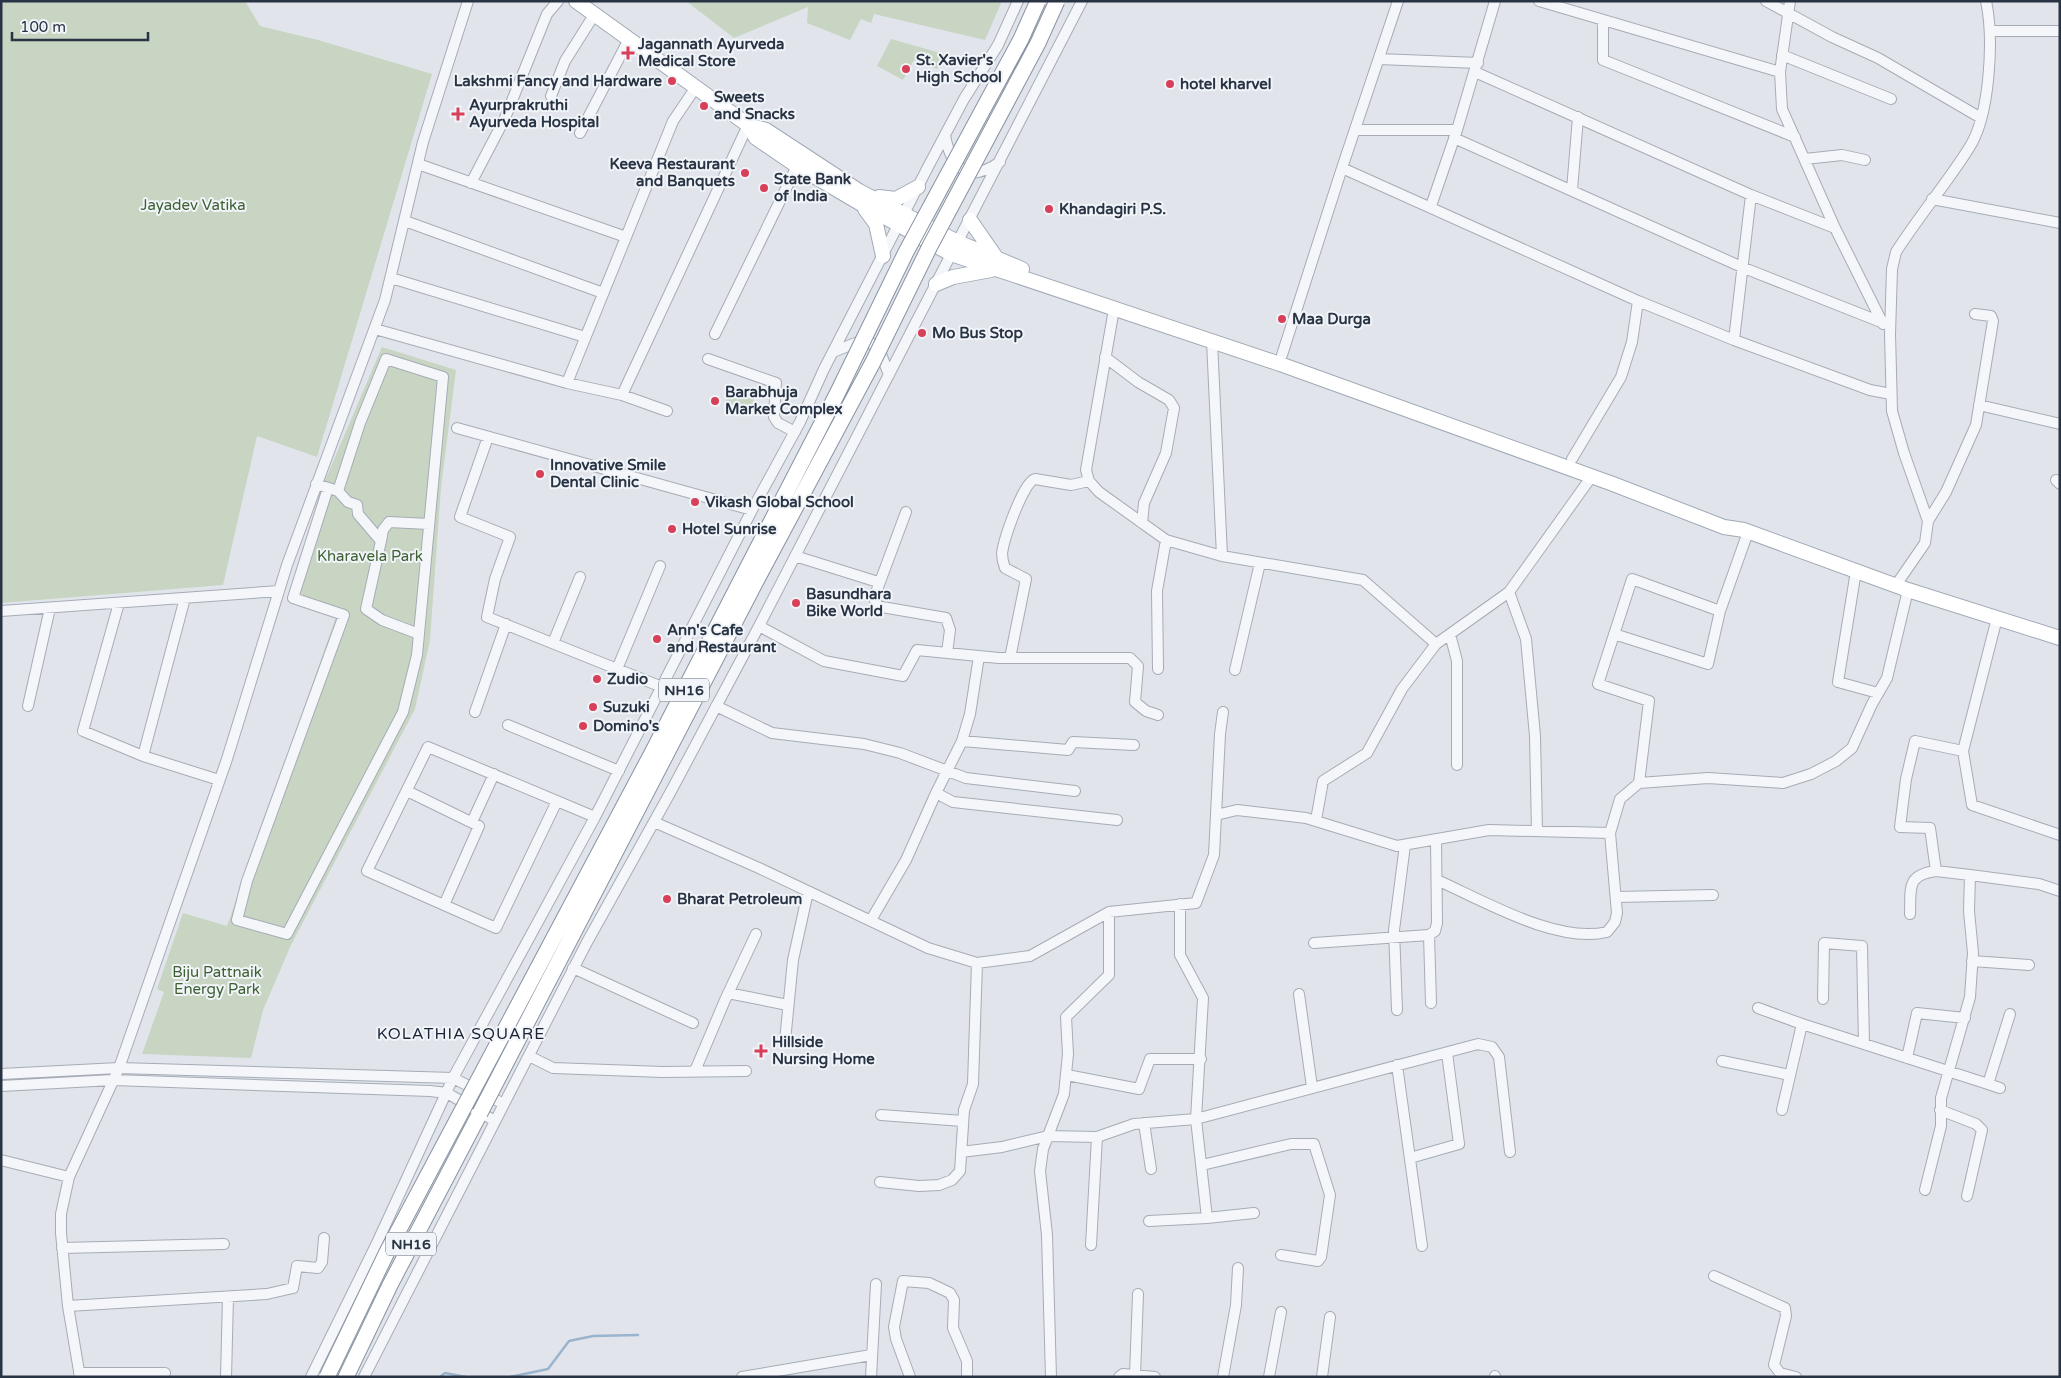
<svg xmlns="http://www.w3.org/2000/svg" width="2061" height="1378" font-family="'Varela Round',sans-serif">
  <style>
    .green { fill: #c7d5c2 }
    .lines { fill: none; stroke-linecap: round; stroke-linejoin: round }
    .stream { stroke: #9ab4cd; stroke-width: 2.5 }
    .minor-casing { stroke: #a6acb6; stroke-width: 12 }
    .major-casing { stroke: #a0aab7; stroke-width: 16 }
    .highway-casing { stroke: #8893a3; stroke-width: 17 }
    .minor { stroke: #f4f6f9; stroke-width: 10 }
    .major { stroke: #fff; stroke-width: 14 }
    .highway { stroke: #fff; stroke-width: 15 }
    .highway-bridge-casing { stroke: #8893a3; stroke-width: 17; stroke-linecap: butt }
    .highway-bridge { stroke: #fff; stroke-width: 15 }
    .poi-dot { fill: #d83f59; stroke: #f1f4f8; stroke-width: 2 }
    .labels { text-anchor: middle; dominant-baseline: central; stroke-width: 4; stroke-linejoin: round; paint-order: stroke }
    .shield { fill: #f1f4f8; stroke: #646d7a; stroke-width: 1 }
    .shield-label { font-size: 14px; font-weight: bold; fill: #283344 }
    .poi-label { font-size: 15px; font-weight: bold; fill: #283344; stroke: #f1f4f8; text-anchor: start }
    .park-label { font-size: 15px; fill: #3e6134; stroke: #f1f4f8 }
    .neighbourhood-label { font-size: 16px; letter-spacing: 1px; fill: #1a2435; stroke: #f1f4f8 }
  </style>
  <rect width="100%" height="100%" fill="#e1e5eb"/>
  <path class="green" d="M1 1H245L260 26 318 40 432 74 317 457 257 436 223 585 1 603Z
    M686 1H1002L985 40 874 14 871 23 861 19 850 40 807 23 808 7 734 38Z
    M891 39 944 54 937 69 914 60 903 80 877 66Z
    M382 347 456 370 441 487 430 640 415 709 291 945 263 1010 251 1058 142 1054 164 992 157 989 183 913 227 926 336 617 287 601 321 490Z
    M730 390 754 399 748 416 725 404Z"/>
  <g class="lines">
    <path class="stream" d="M440 1377 445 1373 466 1377
      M510 1377 548 1369 569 1341 593 1336 638 1335"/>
    <defs>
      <path id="minor" d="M1539 1 1780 72
        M1766 1 1832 37 1878 58 1981 118
        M1790 1 1780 72 1782 109 1835 228 1883 324
        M1603 20V60L1795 137
        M1990 31H2060
        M1782 55 1891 99
        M1379 59 1478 63
        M1475 72 1751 195 1835 228
        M551 96 565 61 594 15
        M1355 130H1457
        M580 133 629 39
        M945 135C951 169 968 184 1000 162
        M1454 138 1744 268 1881 322
        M1805 159 1842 155 1865 160
        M418 164 626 237
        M1342 168 1638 301 1734 340 1870 390 1891 394
        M471 183 505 118 547 14 558 1
        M1572 190 1578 117
        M1932 199 2060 223
        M1431 206 1457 130 1495 1
        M405 221 603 293
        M391 278 585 337
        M1114 309 1086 470 1089 481 1099 492 1166 540 1222 556 1363 580 1436 644
        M375 329 567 383 622 395 748 125
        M715 334 797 166
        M1734 340 1751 195
        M1212 341 1222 556
        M833 352 858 342 871 343 881 354 889 375
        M1282 355 1342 168 1398 1
        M1105 357 1138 382 1169 400 1174 408 1166 453 1144 503 1142 523
        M708 359 776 383 774 417 778 423 795 432
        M567 383 673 121 696 87
        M622 395 667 411
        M1979 405 2060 424
        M457 428 752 510
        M488 437 460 517 510 537 495 579 487 617 662 687
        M1572 459 1621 377 1632 342 1638 301
        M2056 480 2060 484
        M316 484 338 491 360 423 386 359 443 377 417 655 403 712 287 934 237 920 247 881 344 615 293 598 328 488
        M338 491 348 502 357 505 358 514 381 541 383 530 389 522 429 524
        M906 512 874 598 877 605 882 607 946 618 950 630 947 653
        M1928 521 1946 492 1976 425 1993 321 1991 316 1975 314
        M381 541 366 609 382 620 419 634
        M795 556 878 582
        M1856 571 1838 682 1878 693
        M1896 585 1925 543 1928 521 1904 453 1892 411 1890 334 1892 269 1896 252C1919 216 1947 183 1969 148 1990 116 1994 39 1986 1
        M119 603 83 731 143 756 219 780
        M1 611 279 591
        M759 626 824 661 903 676 917 650 999 658H1130L1138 666 1135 702 1146 711 1158 715
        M1450 634 1457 661V765
        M1614 634 1708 664 1720 611
        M553 643 580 577
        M979 656 970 714 962 741 936 793 953 802 1117 820
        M1010 658 1026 579 1005 568C1003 563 1002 558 1002 553 1004 539 1023 482 1035 479L1071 485 1089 481
        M617 669 660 566
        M1158 669 1157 591 1166 540
        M1235 670 1260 563
        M28 706 50 608
        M716 706 772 733 864 744 900 753 966 778 1075 791
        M475 712 506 624
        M508 725 619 771
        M962 741 1068 750 1073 742 1134 745
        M1963 751 1997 618
        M143 756 185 598
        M1639 783 1649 701 1598 684 1632 579 1720 611 1748 532
        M407 791 479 826 444 905
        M557 801 496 928 367 871 428 747 595 817
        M1216 815 1237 810 1306 818 1397 846 1489 830 1610 833 1620 799 1639 783 1708 778 1783 783 1811 774 1836 761 1852 748 1872 704 1887 678 1908 590
        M1316 820 1323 781 1367 753 1402 689 1436 644 1509 592
        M472 822 494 774
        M654 822 759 868 928 948 977 963 1030 956 1109 912 1196 903 1214 855 1220 734 1223 712
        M1537 831 1535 736 1526 639 1509 592 1592 476
        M1970 875 1936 871 1930 828 1900 827 1906 779 1915 741 1963 751 1972 805 2060 835
        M1437 880C1484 901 1557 944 1607 932L1615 922 1617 913 1610 833
        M1616 897 1713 895
        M1180 904V955L1203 998 1196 1119 1478 1044 1492 1047 1499 1057 1510 1152
        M1910 914C1911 888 1906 875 1936 871
        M871 920 906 860 936 793
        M1429 935 1431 1003
        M1314 943 1429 935 1435 931 1437 923 1436 839
        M1972 961 2029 965
        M573 968 693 1023
        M728 993 788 1005
        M1299 994 1312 1087
        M1823 999 1824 943 1862 946 1864 1044
        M1758 1008 1802 1024
        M1397 1010 1394 930 1405 845
        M785 1041 793 960 808 892
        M529 1056 553 1068 663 1072 746 1071
        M1907 1058 1917 1013 1965 1018
        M1722 1061 1790 1075
        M1397 1065 1422 1246
        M695 1071 725 1000 756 934
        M1 1074 119 1068 453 1078 504 1104
        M1067 1075 1139 1089 1150 1059H1201
        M1988 1084 2000 1088
        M1 1086 113 1080 430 1091 447 1093 495 1121
        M1782 1110 1802 1024 1988 1084 2010 1014
        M1940 1110 1976 1124 1982 1130 1967 1196
        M881 1115 963 1121
        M1144 1123 1151 1169
        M961 1152 1002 1147 1048 1136 1097 1137 1134 1124 1196 1119 1207 1218 1254 1213
        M1410 1158 1459 1144 1447 1053
        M1 1160 69 1177
        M1202 1165 1291 1144H1314L1330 1195 1321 1257 1318 1261 1281 1255
        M880 1182 919 1186 939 1185 952 1180 960 1171 964 1110 973 1084 977 963
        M1925 1190 1941 1126V1098L1970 997 1973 953 1969 911 1970 875 2039 884 2060 891
        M1149 1221 1207 1218
        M1091 1245 1097 1137
        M62 1248 224 1244
        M1714 1276 1785 1308 1786 1316 1774 1365 1780 1373 1796 1377
        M68 1306 267 1294 293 1288 297 1266 318 1268 322 1262 324 1238
        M79 1373H165
        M1135 1375 1138 1294
        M80 1377 68 1306 61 1233V1214L69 1177 119 1068 227 759 287 565 385 300 423 142 468 1
        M226 1377 228 1297
        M311 1377 376 1245 453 1078 595 817 752 510 800 422 824 369 929 165 964 99 998 45 1018 1
        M364 1377 586 944 670 793 759 626 1082 1
        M742 1377 871 1355
        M871 1377 876 1284
        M910 1377 896 1339 894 1327 903 1281 929 1283 950 1293 954 1300 953 1328 967 1361V1377
        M1051 1377 1047 1235 1040 1171 1043 1149 1064 1094 1068 1054 1066 1017 1109 975V912
        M1119 1377 1123 1374 1155 1377
        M1223 1377 1236 1305 1238 1268
        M1269 1377 1281 1312
        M1322 1377 1330 1317
        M1495 1377V1376"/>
      <path id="major" d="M576 1 748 125 766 130 859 191 958 242 1022 269
        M748 125 756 138 797 166 863 205 951 254 1280 364 1613 484 1724 527 1744 530 1908 590 2060 638
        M879 197 896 199 918 187
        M865 209 876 224 883 256
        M970 220 995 256
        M936 284 953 277 991 270"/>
      <path id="highway" d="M346 1377 390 1285 480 1113"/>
    </defs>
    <use href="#minor" class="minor-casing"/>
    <use href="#major" class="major-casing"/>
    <use href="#highway" class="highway-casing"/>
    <use href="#minor" class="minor"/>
    <use href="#major" class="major"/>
    <use href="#highway" class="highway"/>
    <defs>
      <path id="highway-bridge" d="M480 1113 755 583 873 362 930 246 1038 43 1057 1
        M327 1377 387 1252 652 753 837 394 906 252 1021 39 1038 1"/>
    </defs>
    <use href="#highway-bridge" class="highway-bridge-casing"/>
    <use href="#highway-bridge" class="highway-bridge"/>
  </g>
  <g class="poi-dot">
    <path d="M625.5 45.5h5v5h5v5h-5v5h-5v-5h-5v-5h5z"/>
    <circle cx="906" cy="69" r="5"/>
    <circle cx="672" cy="81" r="5"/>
    <circle cx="1170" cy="84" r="5"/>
    <circle cx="704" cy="106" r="5"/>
    <path d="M455.5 106.5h5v5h5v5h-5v5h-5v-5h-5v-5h5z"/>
    <circle cx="745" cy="173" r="5"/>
    <circle cx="764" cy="188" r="5"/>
    <circle cx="1049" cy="209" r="5"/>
    <circle cx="1282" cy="319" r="5"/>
    <circle cx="922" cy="333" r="5"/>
    <circle cx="715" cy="401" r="5"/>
    <circle cx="540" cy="474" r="5"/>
    <circle cx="695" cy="502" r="5"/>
    <circle cx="672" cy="529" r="5"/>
    <circle cx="796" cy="603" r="5"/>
    <circle cx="657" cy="639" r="5"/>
    <circle cx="597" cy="679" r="5"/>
    <circle cx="593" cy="707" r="5"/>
    <circle cx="583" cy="726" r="5"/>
    <circle cx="667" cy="899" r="5"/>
    <path d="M758.5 1043.5h5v5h5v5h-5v5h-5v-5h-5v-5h5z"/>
  </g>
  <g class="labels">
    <g class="shield">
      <rect x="659" y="678.5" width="50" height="23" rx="4"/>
      <rect x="386" y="1232.5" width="50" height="23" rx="4"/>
    </g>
    <g class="shield-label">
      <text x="684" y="690">NH16</text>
      <text x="411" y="1244">NH16</text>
    </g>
    <g class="poi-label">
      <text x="638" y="44">Jagannath Ayurveda<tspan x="638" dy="17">Medical Store</tspan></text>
      <text x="916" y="60">St. Xavier's<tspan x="916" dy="17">High School</tspan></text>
      <text x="662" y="81" text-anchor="end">Lakshmi Fancy and Hardware</text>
      <text x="1180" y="84">hotel kharvel</text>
      <text x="714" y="97">Sweets<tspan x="714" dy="17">and Snacks</tspan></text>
      <text x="469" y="105">Ayurprakruthi<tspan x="469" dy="17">Ayurveda Hospital</tspan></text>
      <text x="735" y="164" text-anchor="end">Keeva Restaurant<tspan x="735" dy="17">and Banquets</tspan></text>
      <text x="774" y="179">State Bank<tspan x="774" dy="17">of India</tspan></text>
      <text x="1059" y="209">Khandagiri P.S.</text>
      <text x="1292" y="319">Maa Durga</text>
      <text x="932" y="333">Mo Bus Stop</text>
      <text x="725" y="392">Barabhuja<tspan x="725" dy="17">Market Complex</tspan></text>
      <text x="550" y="465">Innovative Smile<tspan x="550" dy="17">Dental Clinic</tspan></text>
      <text x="705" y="502">Vikash Global School</text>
      <text x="682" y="529">Hotel Sunrise</text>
      <text x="806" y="594">Basundhara<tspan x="806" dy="17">Bike World</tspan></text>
      <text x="667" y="630">Ann's Cafe<tspan x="667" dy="17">and Restaurant</tspan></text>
      <text x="607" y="679">Zudio</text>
      <text x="603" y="707">Suzuki</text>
      <text x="593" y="726">Domino's</text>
      <text x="677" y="899">Bharat Petroleum</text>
      <text x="772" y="1042">Hillside<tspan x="772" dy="17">Nursing Home</tspan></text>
    </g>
    <g class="park-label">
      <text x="193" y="205">Jayadev Vatika</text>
      <text x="370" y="556">Kharavela Park</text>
      <text x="217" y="972">Biju Pattnaik<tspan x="217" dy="17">Energy Park</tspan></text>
    </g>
    <g class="neighbourhood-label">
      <text x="461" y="1034">KOLATHIA SQUARE</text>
    </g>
  </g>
  <rect width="2061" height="1378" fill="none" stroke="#283344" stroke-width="5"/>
  <path d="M12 32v8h136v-8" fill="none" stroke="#283344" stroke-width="2.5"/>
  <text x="20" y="32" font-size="15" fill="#283344" stroke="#f1f4f8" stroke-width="4" paint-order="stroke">100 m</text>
</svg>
